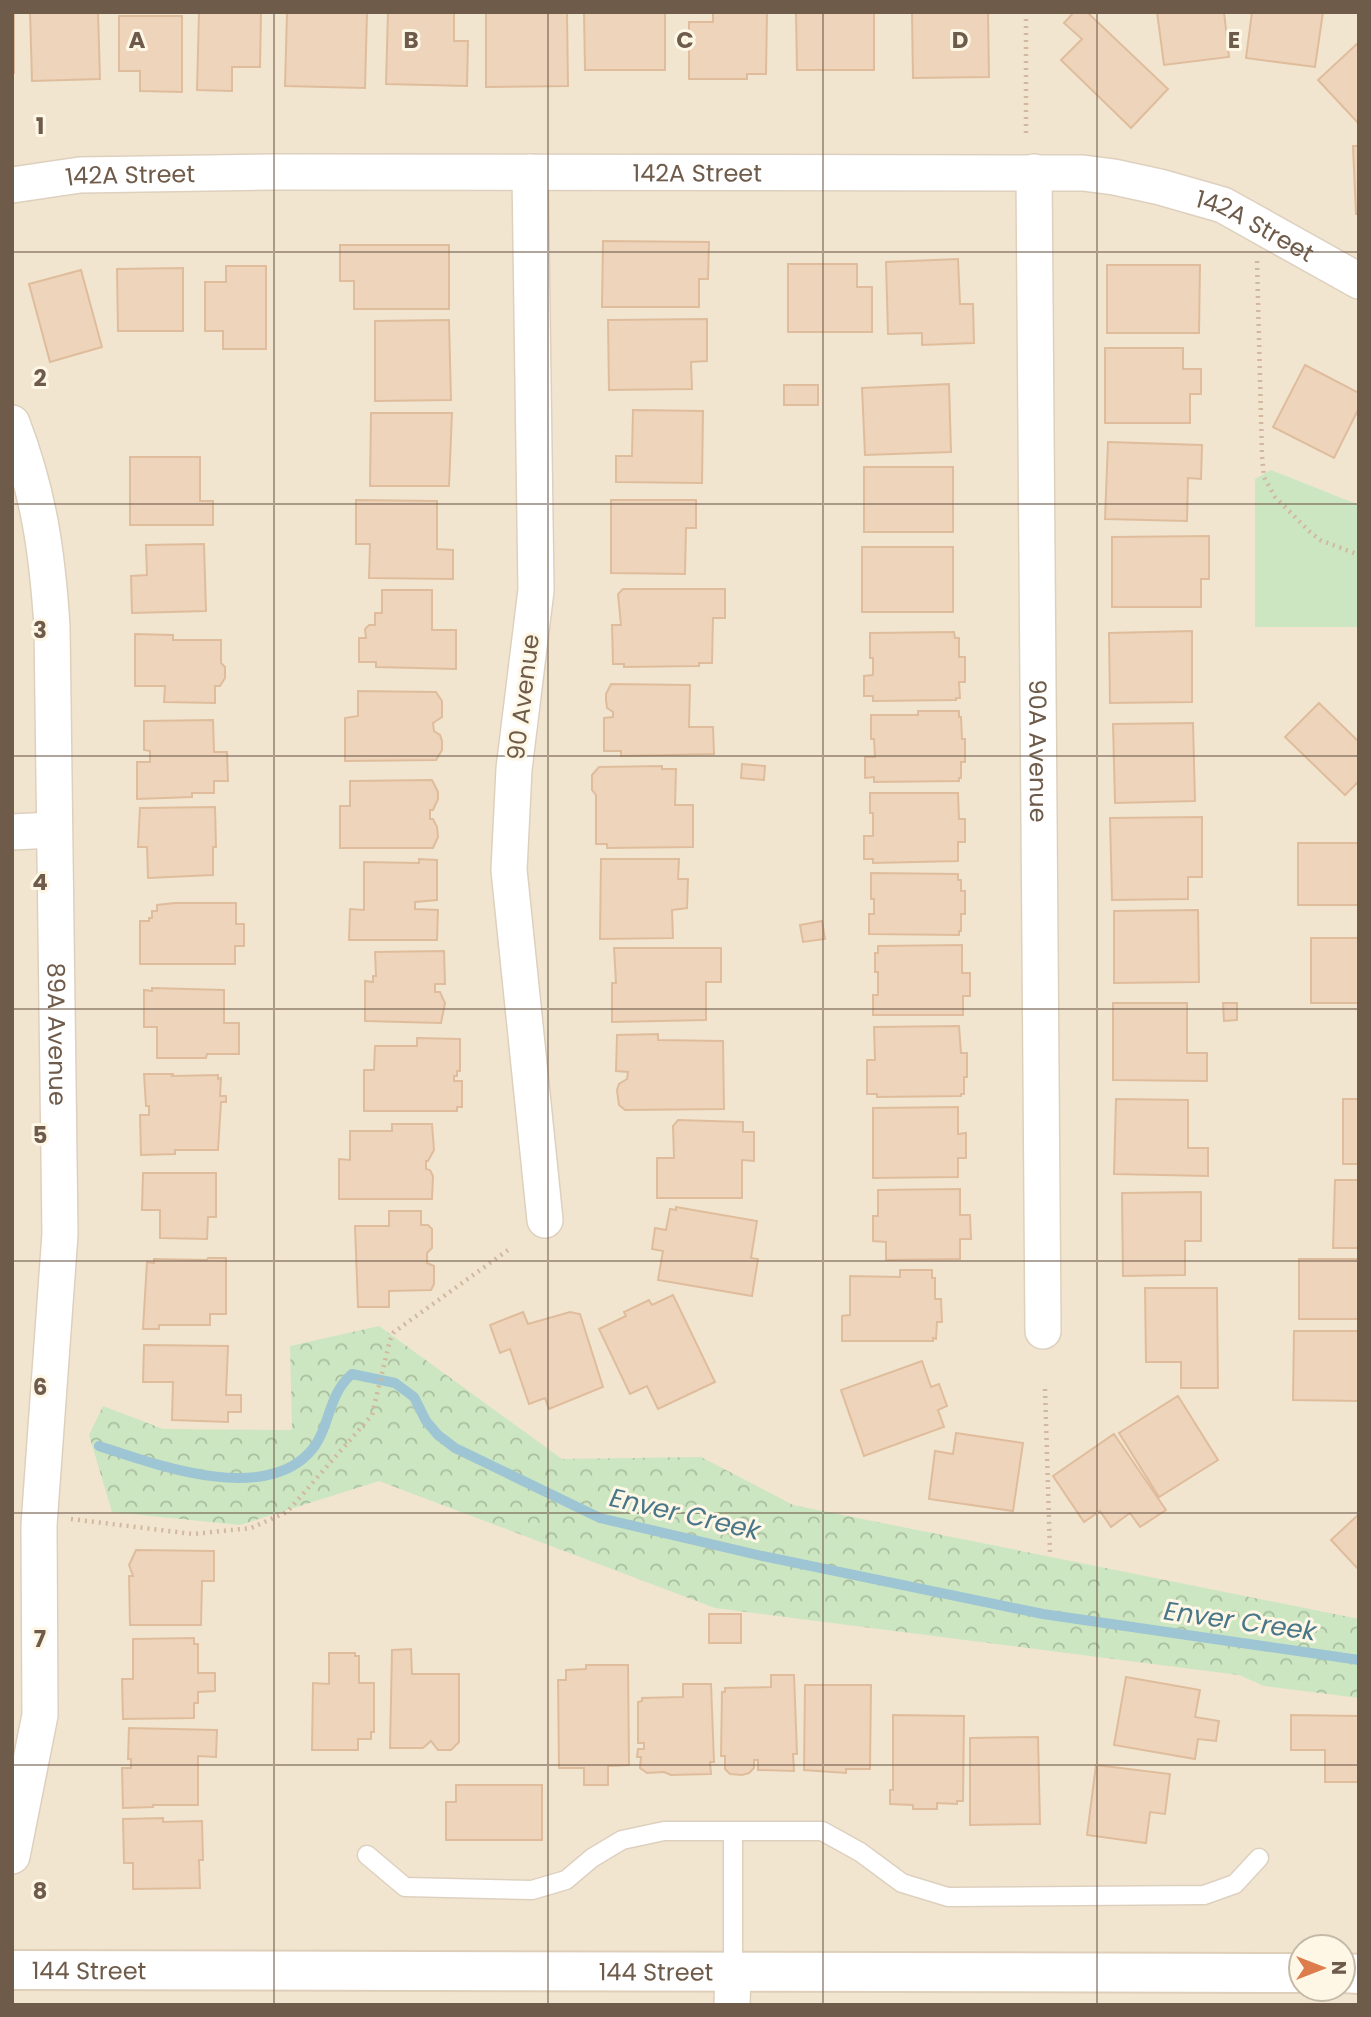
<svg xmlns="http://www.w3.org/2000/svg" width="1371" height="2017" font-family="Poppins,sans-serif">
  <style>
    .residential { fill: #f1e5d0; fill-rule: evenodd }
    .grass { fill: #cce6c1 }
    .forest { fill: url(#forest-crowns) }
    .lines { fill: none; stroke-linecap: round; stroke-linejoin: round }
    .stream { stroke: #9ec5d3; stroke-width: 10 }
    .building { fill: #eed4ba; stroke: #dfbd9c; stroke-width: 2 }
    .service-casing { stroke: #ded0be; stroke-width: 21 }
    .minor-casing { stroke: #ded0be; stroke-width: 38 }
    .secondary-casing { stroke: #dfcfb9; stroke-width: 42 }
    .path { stroke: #d2b89e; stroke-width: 4.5; stroke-dasharray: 2 5; stroke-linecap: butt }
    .service { stroke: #fff; stroke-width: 18 }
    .minor { stroke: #fff; stroke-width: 35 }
    .secondary { stroke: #fff; stroke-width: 38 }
    .grid { fill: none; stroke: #6f5b4a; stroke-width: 2; stroke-opacity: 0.55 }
    .labels { text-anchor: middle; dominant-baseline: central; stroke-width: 6; stroke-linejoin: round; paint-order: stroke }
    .street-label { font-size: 24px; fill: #6f5b4a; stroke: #fef7e6 }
    .water-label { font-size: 26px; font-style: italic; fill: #497789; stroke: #fef7e6 }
    .grid-label { font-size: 23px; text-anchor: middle; font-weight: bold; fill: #6f5b4a; stroke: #fef7e6; stroke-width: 6; stroke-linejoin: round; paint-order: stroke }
  </style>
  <defs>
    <pattern id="forest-crowns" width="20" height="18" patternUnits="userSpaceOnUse" patternTransform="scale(1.75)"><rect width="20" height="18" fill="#cce6c1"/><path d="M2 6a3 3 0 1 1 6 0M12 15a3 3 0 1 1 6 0" fill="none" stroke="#aabd9f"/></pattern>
  </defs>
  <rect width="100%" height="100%" fill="#faf3e1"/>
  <path class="residential" d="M12 12H1359V2005H12ZM1301 1947H1343V1989H1301Z"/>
  <path class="grass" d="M1271 470 1359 505V627H1255V479Z"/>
  <path class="forest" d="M379 1326 562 1459 701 1457 793 1505 1359 1619V1698L1264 1686 1239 1675 715 1608 379 1481 240 1525 112 1512 89 1435 103 1406 163 1429 292 1430 290 1346Z"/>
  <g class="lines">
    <path class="stream" d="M99 1446C154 1464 261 1504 309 1453 331 1430 326 1396 352 1374L395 1383 414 1397 426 1421 438 1435 455 1448 600 1518 762 1556 1043 1614 1359 1660"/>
  </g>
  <path class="building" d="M12 12H14V73H12Z
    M30 12H98L100 79 32 81Z
    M199 12H261L260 67H232V91L197 90Z
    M287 12H367L365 88 285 86Z
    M388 12H454V41H468L467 86 386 84Z
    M486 12H567L568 86 486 87Z
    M584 12H665V70H585Z
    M713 12H767L766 74H747V79H689V22H713Z
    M796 12H874V70H797Z
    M912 12H988L989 77 913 78Z
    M1074 12H1087L1168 89 1131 128 1061 60 1082 39 1064 23Z
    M1157 12H1224L1229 57 1164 65Z
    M1252 12H1323L1315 67 1246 58Z
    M119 16H182V92L140 91V71H119Z
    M1359 42V124L1318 80Z
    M1353 146H1359V214H1356Z
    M603 241 709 242 708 279H699V307H602Z
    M340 245H449V309H354V281H340Z
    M958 259 960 304H973L974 343 922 345V333L888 334 886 262Z
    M788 264H857V287H872V332H788Z
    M1107 265H1200L1199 333H1107Z
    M226 266H266V349H223V331H205V282H226Z
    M183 268V331H118L117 269Z
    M81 270 102 347 50 362 29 284Z
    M707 319V361L691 362 692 389 609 390 608 320Z
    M449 320 451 400 375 401V321Z
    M1105 348H1183V369H1201V394H1190V423H1105Z
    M1305 365 1359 393V408L1334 458 1273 427Z
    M949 384 951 452 865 455 862 388Z
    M784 385H818V405H784Z
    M633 410 703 411 702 483 616 482V456H632Z
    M371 413H452L449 486H370Z
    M1108 442 1202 445 1201 479 1188 478 1187 521 1105 519Z
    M130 457H200V501H213V525H130Z
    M864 467H953V532H864Z
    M356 500 437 501V549L453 550V579L369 578 370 544H356Z
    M611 500H696V528H686L685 574 611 573Z
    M1209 536V579H1201V607H1112V537Z
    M204 544 206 611 132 613 131 576 147 575 146 545Z
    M862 547H953V612H862Z
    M623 589H725V618H713L712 663H699V666L624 667V664H613L612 625H621L618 594Z
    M382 590H432V630H456V669L376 667V662H359V638H366L365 629 369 625H375V613H382Z
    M1192 631V702L1110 703 1109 633Z
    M954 632 955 638H959V657H965V682H959L960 698H956V700L873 701V696H864V676L873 675V658H870V633Z
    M135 634 173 635V640H221V663L225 667V678L220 686H215V703L164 702 165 686H135Z
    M611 684 690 685 689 727H713L714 754 621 756V751H604V718L613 717V712L607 708 606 700V694Z
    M358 691 436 692 442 701V717L433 723 434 731 440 735 442 741V750L436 760 345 761V718L358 716Z
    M1319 703 1359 742V781L1345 795 1285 737Z
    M918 711H959V717H961L962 739H965V762H961V778H959V781L874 782V777L865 778V757H875L874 739H871V715H918Z
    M213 720 214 752H227L228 781H214V793H192V797L137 799V762H150V751L144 750V721Z
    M1193 723 1195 801 1115 803 1113 724Z
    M742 764 765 766 764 780 741 778Z
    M662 766V769H676L675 805H693V847L607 848V844H596V795L592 790V775L599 767Z
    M432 780 438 792V799L433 810H430V819H433L437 827 438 837 433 848H340V806H350V781Z
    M870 793H958L959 819H965V842H958V861L873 863V859H864V836H873V813H870Z
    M215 807 216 847H213V875L148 878 147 847H138L140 808Z
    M1202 817V877H1188V899L1112 900 1110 818Z
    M1298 843H1359V905H1298Z
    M419 859 437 860V900L415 902V909L438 910 437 940H349L350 909 364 910V862L419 863Z
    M601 859H679L678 879H688L687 908 672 910 673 938 600 939Z
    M871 873 958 874V880H961V891H965V914H961V931H959V935L869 934V914H874V899H871Z
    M175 903H236V924H244V946H235V964H140V921H149V918H152V911H157V905Z
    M1198 910 1199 982 1114 983V911Z
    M822 921 825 939 803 942 800 925Z
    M1311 938H1359V1003H1311Z
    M962 945V973H970V996H963V1015H873V995H878V972H875V953H878V946Z
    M614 948H721V982H706V1020L612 1022V983H616Z
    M444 951 445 984H435V992H440L445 1003 441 1023 365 1021V981L373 982V976H376L375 952Z
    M152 988 224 990V1023H239V1054H207L206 1058H157V1027H144V990L152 991Z
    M1113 1003H1187V1053H1207V1081L1113 1080Z
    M1223 1003H1237V1020L1224 1021Z
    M959 1026 961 1053H967V1077H964V1094H961V1096L877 1097V1094H867V1060H875L874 1027Z
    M658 1034V1040L723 1041 724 1109 625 1110 619 1105 617 1090 619 1084 627 1079 628 1072 616 1071 617 1035Z
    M417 1038 460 1039V1071H457V1076H454V1081H462V1107H457V1111H364V1070H374L375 1046H417Z
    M144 1074H173L172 1076 218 1075V1079L221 1078 220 1096H226V1102H221L218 1150H175V1154L141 1155 140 1115H149V1106H146Z
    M1116 1099 1188 1100V1148H1208V1176L1114 1174Z
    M1343 1099H1359V1164H1343Z
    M958 1107V1134L966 1133V1158H958V1177L873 1178V1108Z
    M678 1120 743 1122V1132H754V1161L742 1160V1198H657V1158H674L673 1126Z
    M392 1124H432L434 1150 428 1161H426V1169L430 1170 433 1176 432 1199H339V1159L350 1160V1131H392Z
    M143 1173H216V1217H208L207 1239 160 1238V1210H142Z
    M1335 1180H1359V1248H1333Z
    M960 1189V1215H970L971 1239H960V1259L886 1260V1242L873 1241V1216H878V1190Z
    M1201 1192V1241H1185V1275L1123 1276 1122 1193Z
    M676 1207 757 1221 751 1258 758 1259 752 1296 658 1280 663 1251 652 1249 655 1228 666 1230 670 1209 676 1210Z
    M389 1211H421V1225H428L432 1229V1248L427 1253V1263L434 1266V1284L431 1290 389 1291V1307H358L355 1226H389Z
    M208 1258H226V1314H210V1325H159V1329H143L147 1262 154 1263V1259L207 1260Z
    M1299 1259H1359V1319H1299Z
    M900 1270H932V1278H935V1299H941L942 1322H937L936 1339 933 1338V1341H842V1316L850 1315V1276L900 1277Z
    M1145 1288H1217L1218 1388H1181V1362H1146Z
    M673 1295 715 1382 658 1409 647 1386 630 1394 599 1329 626 1316 624 1312 649 1300 652 1305Z
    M523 1312 528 1324 570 1312 580 1314 603 1387 549 1409 545 1398 529 1404 510 1349 500 1353 490 1325Z
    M1294 1331H1359V1401L1293 1400Z
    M144 1345 228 1346 226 1395H241V1412H228V1422L172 1420 173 1382H143Z
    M922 1361 931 1387 939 1384 947 1406 938 1410 944 1427 864 1456 841 1390Z
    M1178 1396 1218 1460 1159 1497 1119 1433Z
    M956 1433 1023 1443 1013 1511 929 1499 935 1451 953 1454Z
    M1114 1434 1166 1510 1140 1527 1130 1513 1111 1527 1100 1511 1084 1522 1053 1476Z
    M1359 1514V1570L1331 1540Z
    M136 1550 214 1551V1581H202L201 1625H130L129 1576H133L129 1565Z
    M709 1614H741V1643H709Z
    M194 1638V1644H198V1673H215V1691L198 1692V1703H194V1718L123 1719 122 1679H133V1639Z
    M411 1649 412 1674H459V1742L451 1750H438L431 1741 423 1748H390L392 1650Z
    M329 1653H355V1656H359V1683H374V1732H371V1739H358V1750H312L313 1683 329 1684Z
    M586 1665H628L629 1765 608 1766V1785H584V1768H559L558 1680H566V1670L586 1669Z
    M771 1675H794L797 1754H793L794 1771 758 1770V1760H754V1768L749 1773 742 1775 730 1774 725 1769V1756H721L722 1692H725V1688L771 1687Z
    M1126 1677 1200 1690 1195 1717 1219 1721 1216 1741 1198 1739 1195 1759 1114 1745Z
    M683 1684H711L714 1762H710L711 1774 671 1775 664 1772 647 1773 640 1768 641 1757H637L638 1749H644V1743H638V1702L642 1701V1698L683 1697Z
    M805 1685H871L870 1769H846V1773L804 1770Z
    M893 1715 964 1716 963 1801H957V1804L937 1803V1809H913V1805L890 1804V1790H893Z
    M1291 1715 1359 1716V1782H1325V1750H1291Z
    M129 1728 217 1730 216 1757 198 1756V1805H153V1807L123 1808 122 1768H131V1759H128Z
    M1038 1737 1040 1824 970 1825V1738Z
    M1096 1765 1170 1774 1165 1814 1150 1812 1146 1843 1087 1835Z
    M456 1785H542V1840H446V1802H456Z
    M163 1818V1822L202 1821 203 1860H199L200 1888 133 1889V1863H124L123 1819Z"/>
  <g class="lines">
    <defs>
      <path id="service" d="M733 1831V1972
        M367 1855 405 1887 532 1890 566 1880 592 1858 622 1840 664 1831H822L860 1852 902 1883 948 1897 1204 1895 1235 1884 1259 1858"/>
      <g id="minor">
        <path d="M530 172 536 590 514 769 509 870 545 1220"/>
        <path id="s1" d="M1034 172 1043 1331"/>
        <path id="s2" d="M12 185 80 175 275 172 1083 173 1114 177 1160 187 1223 205 1359 281"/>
        <path id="s3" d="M12 423C39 494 47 551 52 626L60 1234 39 1525 40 1715 12 1856"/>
        <path d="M12 832 53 830"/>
        <path d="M732 2005 733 1972"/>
      </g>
      <g id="secondary">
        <path id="s4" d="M12 1970 1301 1973"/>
        <path d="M1343 1973 1359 1974"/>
      </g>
    </defs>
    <use href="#service" class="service-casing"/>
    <use href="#minor" class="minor-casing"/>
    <use href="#secondary" class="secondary-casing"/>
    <path class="path" d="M1026 12V136
      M1257 261 1262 456 1264 477 1275 497 1309 531 1320 540 1359 555
      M1045 1389 1050 1553
      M71 1519 193 1534 251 1528 287 1512 372 1415 390 1340 394 1332 508 1250"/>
    <use href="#service" class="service"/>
    <use href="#minor" class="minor"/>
    <use href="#secondary" class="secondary"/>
  </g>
  <path class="grid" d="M274 12V2005M548 12V2005M823 12V2005M1097 12V2005M12 252H1359M12 504H1359M12 756H1359M12 1009H1359M12 1261H1359M12 1513H1359M12 1765H1359"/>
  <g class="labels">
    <g class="street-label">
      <text stroke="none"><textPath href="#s2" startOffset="686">142A Street</textPath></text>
      <text stroke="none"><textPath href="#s2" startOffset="119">142A Street</textPath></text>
      <text stroke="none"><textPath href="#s2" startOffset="1253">142A Street</textPath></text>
      <text transform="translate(523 697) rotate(-83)">90 Avenue</text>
      <text stroke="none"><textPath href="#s1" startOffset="579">90A Avenue</textPath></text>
      <text stroke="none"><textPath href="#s3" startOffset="616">89A Avenue</textPath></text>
      <text stroke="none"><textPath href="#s4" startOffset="77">144 Street</textPath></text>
      <text stroke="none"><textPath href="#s4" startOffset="644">144 Street</textPath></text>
    </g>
    <g class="water-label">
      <text transform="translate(685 1514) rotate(13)">Enver Creek</text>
      <text transform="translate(1240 1621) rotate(8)">Enver Creek</text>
    </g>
  </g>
  <g class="grid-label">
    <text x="137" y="48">A</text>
    <text x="411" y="48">B</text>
    <text x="685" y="48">C</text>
    <text x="960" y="48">D</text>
    <text x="1234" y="48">E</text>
    <text x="40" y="134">1</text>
    <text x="40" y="386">2</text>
    <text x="40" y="638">3</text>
    <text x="40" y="890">4</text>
    <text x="40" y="1143">5</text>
    <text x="40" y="1395">6</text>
    <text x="40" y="1647">7</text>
    <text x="40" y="1899">8</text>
  </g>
  <rect width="1371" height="2017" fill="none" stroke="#6f5b4a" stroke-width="28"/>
  <g transform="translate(1322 1968) rotate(90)"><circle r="33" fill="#fef7e6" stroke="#c5b9a8" stroke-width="2"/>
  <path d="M0-5L12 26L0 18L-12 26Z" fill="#dd7c4d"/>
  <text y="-10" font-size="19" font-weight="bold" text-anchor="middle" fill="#6f5b4a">N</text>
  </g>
</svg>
